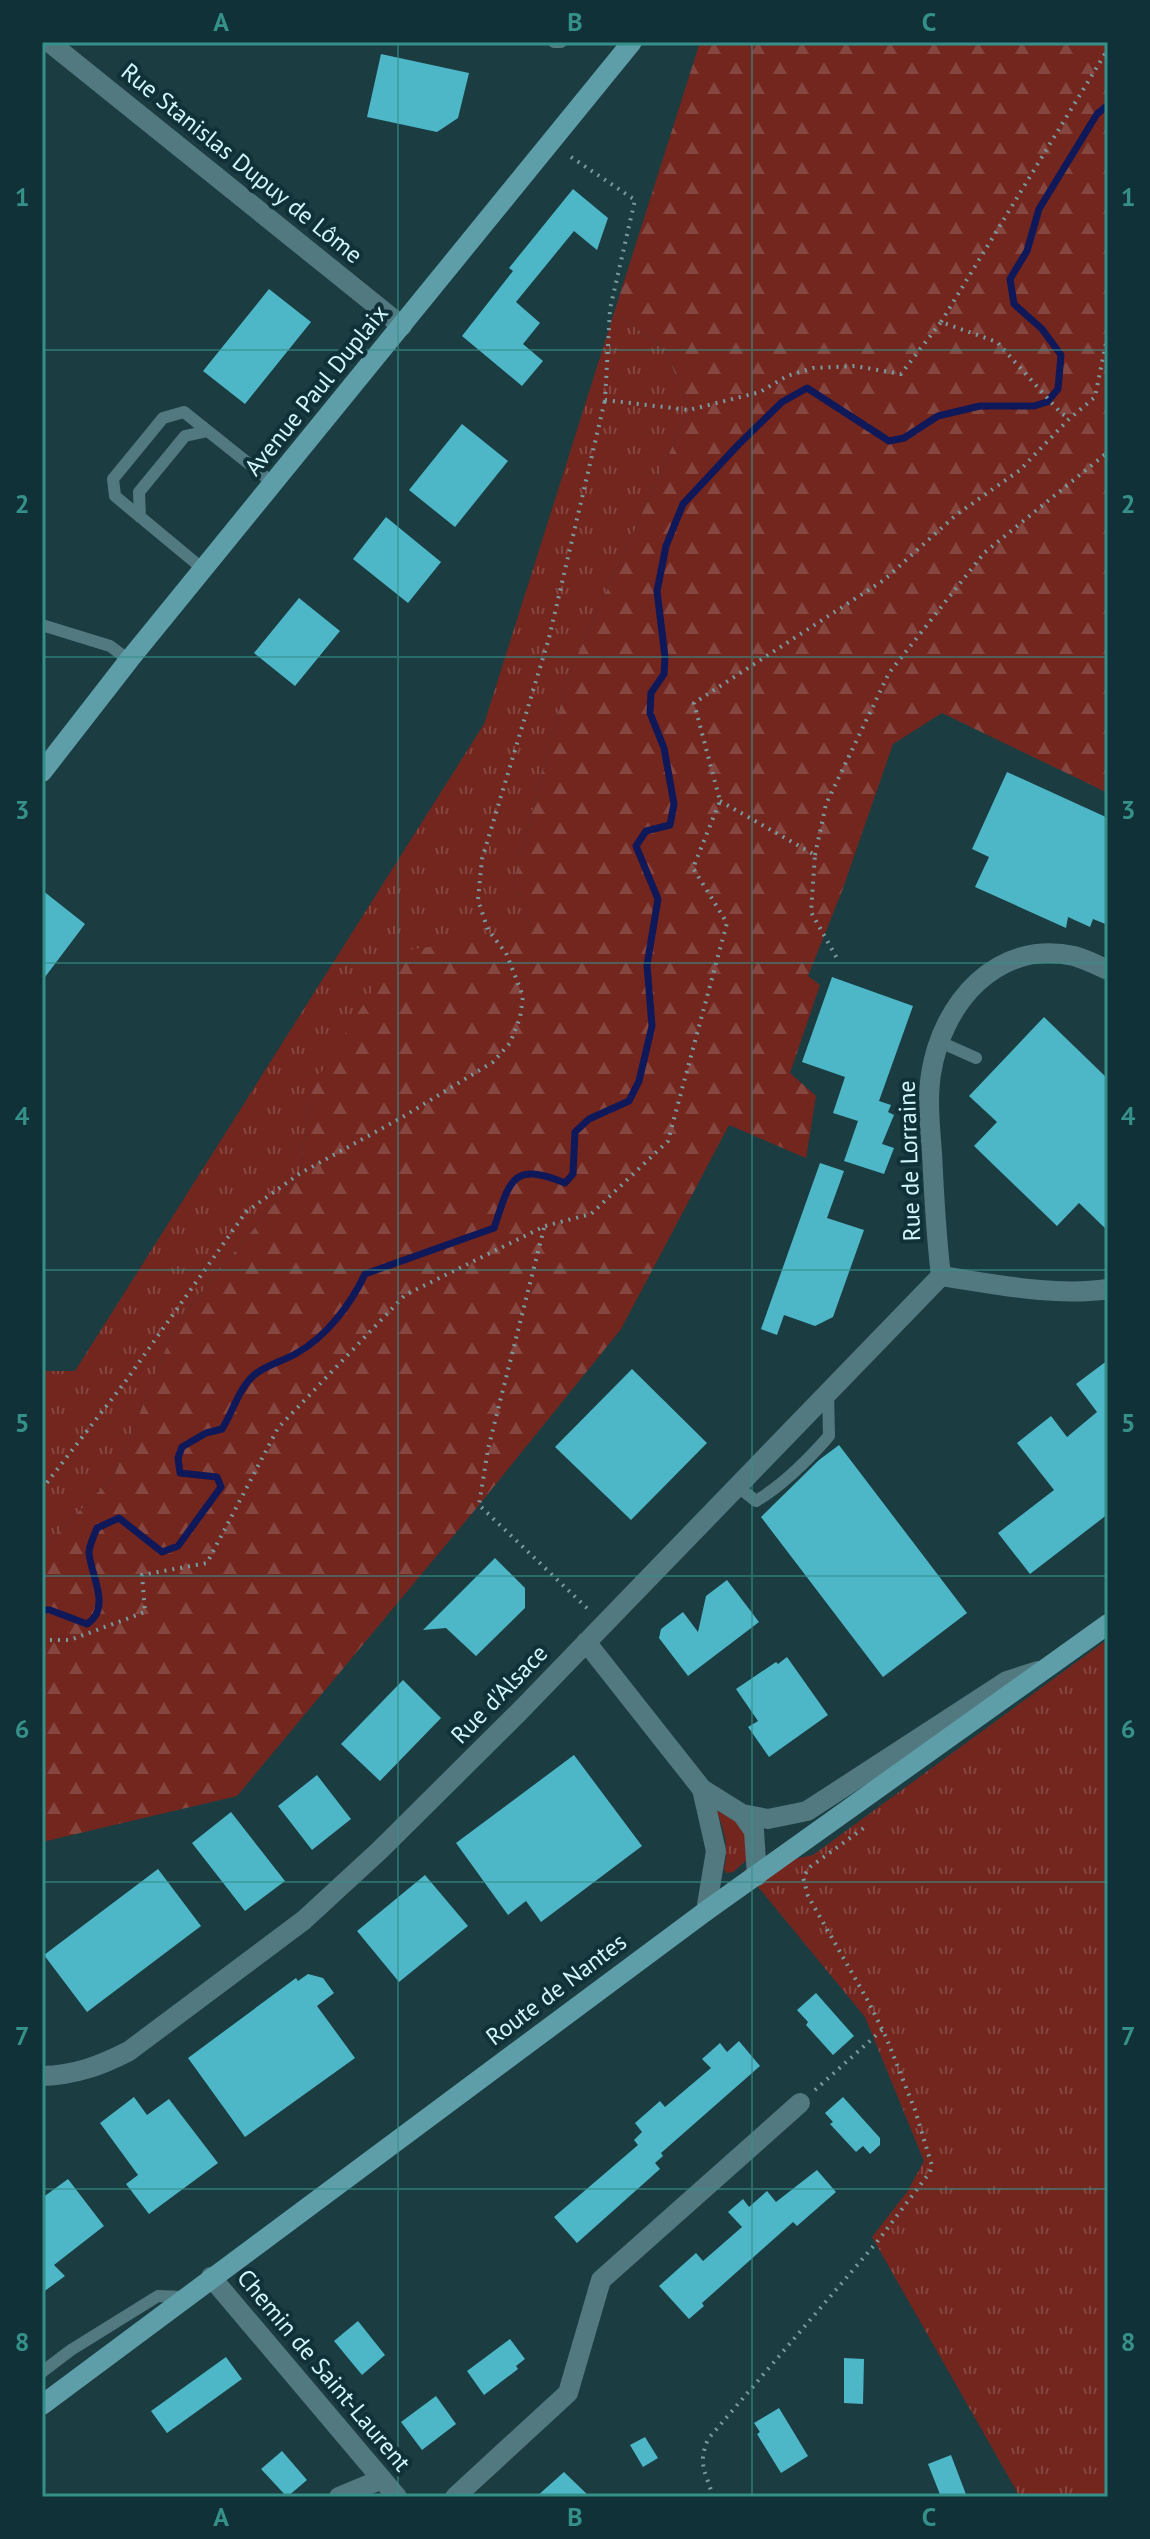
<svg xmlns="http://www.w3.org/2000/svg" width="1150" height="2539" font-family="'PT Sans',sans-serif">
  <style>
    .grass { fill: url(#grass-tufts) }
    .forest { fill: url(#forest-firs) }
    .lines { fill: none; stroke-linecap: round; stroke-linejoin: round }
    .stream { stroke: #0f1858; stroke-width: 7 }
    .building { fill: #4db7c7 }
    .path { stroke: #789ba0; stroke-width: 4; stroke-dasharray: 2 6; stroke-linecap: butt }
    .service { stroke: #527980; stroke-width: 12 }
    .minor { stroke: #527980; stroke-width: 20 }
    .secondary { stroke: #5e9ea9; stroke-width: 20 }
    .grid { fill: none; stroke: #36908a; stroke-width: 2; stroke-opacity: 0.55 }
    .labels { text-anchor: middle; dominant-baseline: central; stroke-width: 8; stroke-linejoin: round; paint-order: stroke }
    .street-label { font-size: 24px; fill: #d1f6fc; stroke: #103137 }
    .neatline { fill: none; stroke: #36908a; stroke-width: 3 }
    .grid-label { font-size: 26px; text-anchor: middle; font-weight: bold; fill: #36908a }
  </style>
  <defs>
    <pattern id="grass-tufts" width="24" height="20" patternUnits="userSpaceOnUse" patternTransform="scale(2)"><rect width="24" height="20" fill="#73261e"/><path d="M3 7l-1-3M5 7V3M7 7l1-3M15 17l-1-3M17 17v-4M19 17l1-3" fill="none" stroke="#864640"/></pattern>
    <pattern id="forest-firs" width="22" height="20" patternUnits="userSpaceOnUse" patternTransform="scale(2)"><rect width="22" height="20" fill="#73261e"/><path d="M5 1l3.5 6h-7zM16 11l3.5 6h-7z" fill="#864640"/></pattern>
  </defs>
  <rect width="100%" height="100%" fill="#1b3c41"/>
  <path class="grass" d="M614 313 665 348 689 410 569 674 515 876 531 931 312 1087 299 1174 177 1322 114 1476 42 1549V1371H75L484 724Z
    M1108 1639V2497H1020L872 2237 907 2192 924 2161 865 2017 744 1870 813 1855Z
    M714 1805C742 1823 748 1826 748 1859L733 1872 726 1873 724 1869C730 1844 723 1827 714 1805Z"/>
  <path class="forest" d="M700 42H1108V793L942 713 893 744 842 891 808 976 820 985 790 1073 816 1096 806 1158 729 1125 621 1329 479 1505 237 1796 42 1842V1549L114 1476 177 1322 299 1174 312 1087 396 952 531 931 515 876 569 674 689 410 665 348 614 313Z"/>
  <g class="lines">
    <path class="stream" d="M42 1610H50L87 1624C112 1608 91 1576 89 1553 89 1545 94 1536 97 1528L119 1518 162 1552 178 1546 221 1487 217 1477 180 1473 178 1458 182 1447 206 1433 222 1429C233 1412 238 1390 253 1376 265 1365 284 1361 297 1353 327 1336 351 1304 365 1274L494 1228C510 1181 511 1161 565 1183L573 1174 575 1132 589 1119 629 1101 639 1081 652 1026 647 965 658 899 636 846 646 831 670 825 674 804 664 748 650 713 651 693 664 674 665 657 657 591 666 546 683 504 739 444 782 402 807 388 889 441 904 438 938 416 980 406H1034L1047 402 1058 389 1061 355 1042 329 1014 304 1010 279 1027 251 1039 209 1097 114 1108 105"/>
  </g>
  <path class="building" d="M381 54 469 73 458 118 437 132 367 117Z
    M573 189 608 218 597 250 574 231 516 302 540 323 523 344 543 361 522 386 462 336 513 271 509 268Z
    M269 289 311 322 245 404 203 371Z
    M462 424 508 461 455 527 409 490Z
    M386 517 441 562 408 603 353 559Z
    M299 598 340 631 295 686 254 653Z
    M1007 772 1108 818V925L1093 919 1090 927 1068 917 1066 928 975 887 989 857 972 849Z
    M42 890 85 924 42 981Z
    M832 977 913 1006 879 1101 891 1105 888 1112 894 1115 882 1144 894 1148 884 1174 844 1161 858 1121 833 1113 845 1077 802 1062Z
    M1044 1017 1108 1079V1231L1079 1203 1057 1226 974 1146 997 1122 969 1096Z
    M820 1163 844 1171 827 1218 864 1230 833 1317 815 1326 784 1315 777 1335 761 1329Z
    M1108 1360V1514L1030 1574 998 1533 1054 1490 1017 1443 1051 1416 1067 1437 1097 1412 1076 1384Z
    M632 1369 707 1443 631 1520 555 1447Z
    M839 1445 967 1613 883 1677 761 1517 819 1460Z
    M495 1558 525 1588V1608L476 1656 446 1628 423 1630Z
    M727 1580 759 1622 688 1676 659 1638 661 1629 683 1612 698 1632 706 1596Z
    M787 1657 828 1715 769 1757 748 1727 758 1721 736 1689 776 1662 778 1664Z
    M403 1680 441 1718 380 1781 341 1744Z
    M574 1755 642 1846 541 1922 526 1901 508 1915 456 1843Z
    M317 1775 351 1819 312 1850 278 1806Z
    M231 1812 285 1881 245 1911 192 1843Z
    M158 1869 201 1926 87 2012 44 1955Z
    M425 1875 468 1926 399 1982 357 1931Z
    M308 1974 323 1978 334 1993 317 2006 355 2058 245 2137 188 2058 296 1978 298 1981Z
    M816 1993 854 2036 833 2055 806 2025 808 2022 797 2010Z
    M739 2041 760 2066 661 2153 663 2156 655 2163 660 2169 577 2243 554 2217 638 2145 634 2140 642 2132 635 2123 660 2101 665 2107 711 2068 702 2059 720 2043 727 2052Z
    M134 2097 147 2115 169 2099 218 2163 149 2214 126 2184 138 2175 100 2123Z
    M843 2097 880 2138V2145L870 2154 863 2146 856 2152 830 2124 833 2122 825 2113Z
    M817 2170 836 2192 797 2226 793 2222 702 2303 704 2306 689 2319 659 2286 696 2253 703 2261 742 2227 728 2212 743 2199 749 2207 767 2191 776 2202Z
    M68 2179 104 2226 54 2265 65 2276 42 2293V2198Z
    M358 2321 385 2355 362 2375 334 2341Z
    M510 2339 525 2359 516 2366 518 2369 484 2395 467 2371Z
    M226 2357 242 2379 167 2433 151 2411Z
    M844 2358 864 2359 863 2404 844 2403Z
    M436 2396 456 2424 422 2450 401 2422Z
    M779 2408 808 2456 781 2473 757 2434 760 2432 754 2423Z
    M645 2437 658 2458 643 2467 630 2445Z
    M282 2451 307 2480 287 2497 261 2469Z
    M951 2455 967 2497H941L928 2464Z
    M564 2472 590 2497H536Z"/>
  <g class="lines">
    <path class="path" d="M571 157 635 200 610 309 605 400 689 410 760 392 787 376 813 368 855 366 901 374 941 322 997 342 1060 412 1069 419
      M941 322 1108 49
      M720 801 815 855 811 912 839 962
      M815 855 826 804 889 673 984 553 1108 452
      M544 1228 488 1449 479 1505 590 1611
      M42 1489 125 1382 246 1212 299 1174 401 1118 493 1062 510 1043 520 1018 523 996 506 953 488 930 478 900 482 859 549 638 605 400
      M42 1640H70L145 1612 142 1575 207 1563 278 1428 405 1295 545 1226 591 1214 668 1141 727 923 693 868 720 801 694 703 884 580 956 515 1020 470 1069 419 1095 397 1108 333
      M815 2090 882 2030
      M713 2497C706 2471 697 2466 708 2439L877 2242 930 2172 932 2166 915 2110 886 2037 868 2001 808 1896 803 1877 810 1867 868 1825"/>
    <path class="service" d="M554 42H561
      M140 517 139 492 185 436 208 431
      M203 569 115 496 113 479 163 418 184 412 273 483
      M42 625 110 646 129 660
      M940 1042 976 1058
      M737 1486 756 1501C783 1485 808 1460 829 1436L828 1391
      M42 2372 71 2350 158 2296 184 2297"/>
    <path class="minor" d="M49 42 402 326
      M941 1276C936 1235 934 1195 932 1153 930 1127 927 1100 931 1074 942 1003 997 939 1074 956 1085 959 1097 965 1108 970
      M941 1276C996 1284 1053 1297 1108 1289
      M586 1642 702 1789 742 1814 768 1819 807 1811 1007 1681 1038 1671
      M702 1789 716 1851 706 1911
      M742 1814 754 1831 757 1876
      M42 2076C75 2075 100 2066 129 2051L304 1920 380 1850 519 1712 941 1276
      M211 2277 397 2497
      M339 2497 382 2479
      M455 2497 568 2393 601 2280 800 2103"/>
    <path class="secondary" d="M42 772 129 660 632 42
      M42 2405 706 1911 1108 1624"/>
  </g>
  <path class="grid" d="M398 42V2497M752 42V2497M42 350H1108M42 657H1108M42 963H1108M42 1270H1108M42 1576H1108M42 1882H1108M42 2189H1108"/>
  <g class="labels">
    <g class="street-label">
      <text transform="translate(242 163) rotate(39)">Rue Stanislas Dupuy de Lôme</text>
      <text transform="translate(316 390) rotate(-51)">Avenue Paul Duplaix</text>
      <text transform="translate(909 1161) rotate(-92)">Rue de Lorraine</text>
      <text transform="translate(499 1694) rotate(-46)">Rue d'Alsace</text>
      <text transform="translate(556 1989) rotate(-37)">Route de Nantes</text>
      <text transform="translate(324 2370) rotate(50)">Chemin de Saint-Laurent</text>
    </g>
  </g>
  <rect width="1150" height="2539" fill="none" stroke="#103137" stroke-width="88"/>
  <rect x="44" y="44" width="1062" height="2451" class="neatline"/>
  <g class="grid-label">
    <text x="221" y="31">A</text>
    <text x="575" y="31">B</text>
    <text x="929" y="31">C</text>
    <text x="22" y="206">1</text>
    <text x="1128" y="206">1</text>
    <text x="22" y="513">2</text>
    <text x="1128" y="513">2</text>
    <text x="22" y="819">3</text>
    <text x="1128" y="819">3</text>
    <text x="22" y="1125">4</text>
    <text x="1128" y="1125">4</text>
    <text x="22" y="1432">5</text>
    <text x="1128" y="1432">5</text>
    <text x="22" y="1738">6</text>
    <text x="1128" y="1738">6</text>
    <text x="22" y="2045">7</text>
    <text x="1128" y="2045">7</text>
    <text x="22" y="2351">8</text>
    <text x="1128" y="2351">8</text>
    <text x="221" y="2526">A</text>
    <text x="575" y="2526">B</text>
    <text x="929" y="2526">C</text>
  </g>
</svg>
